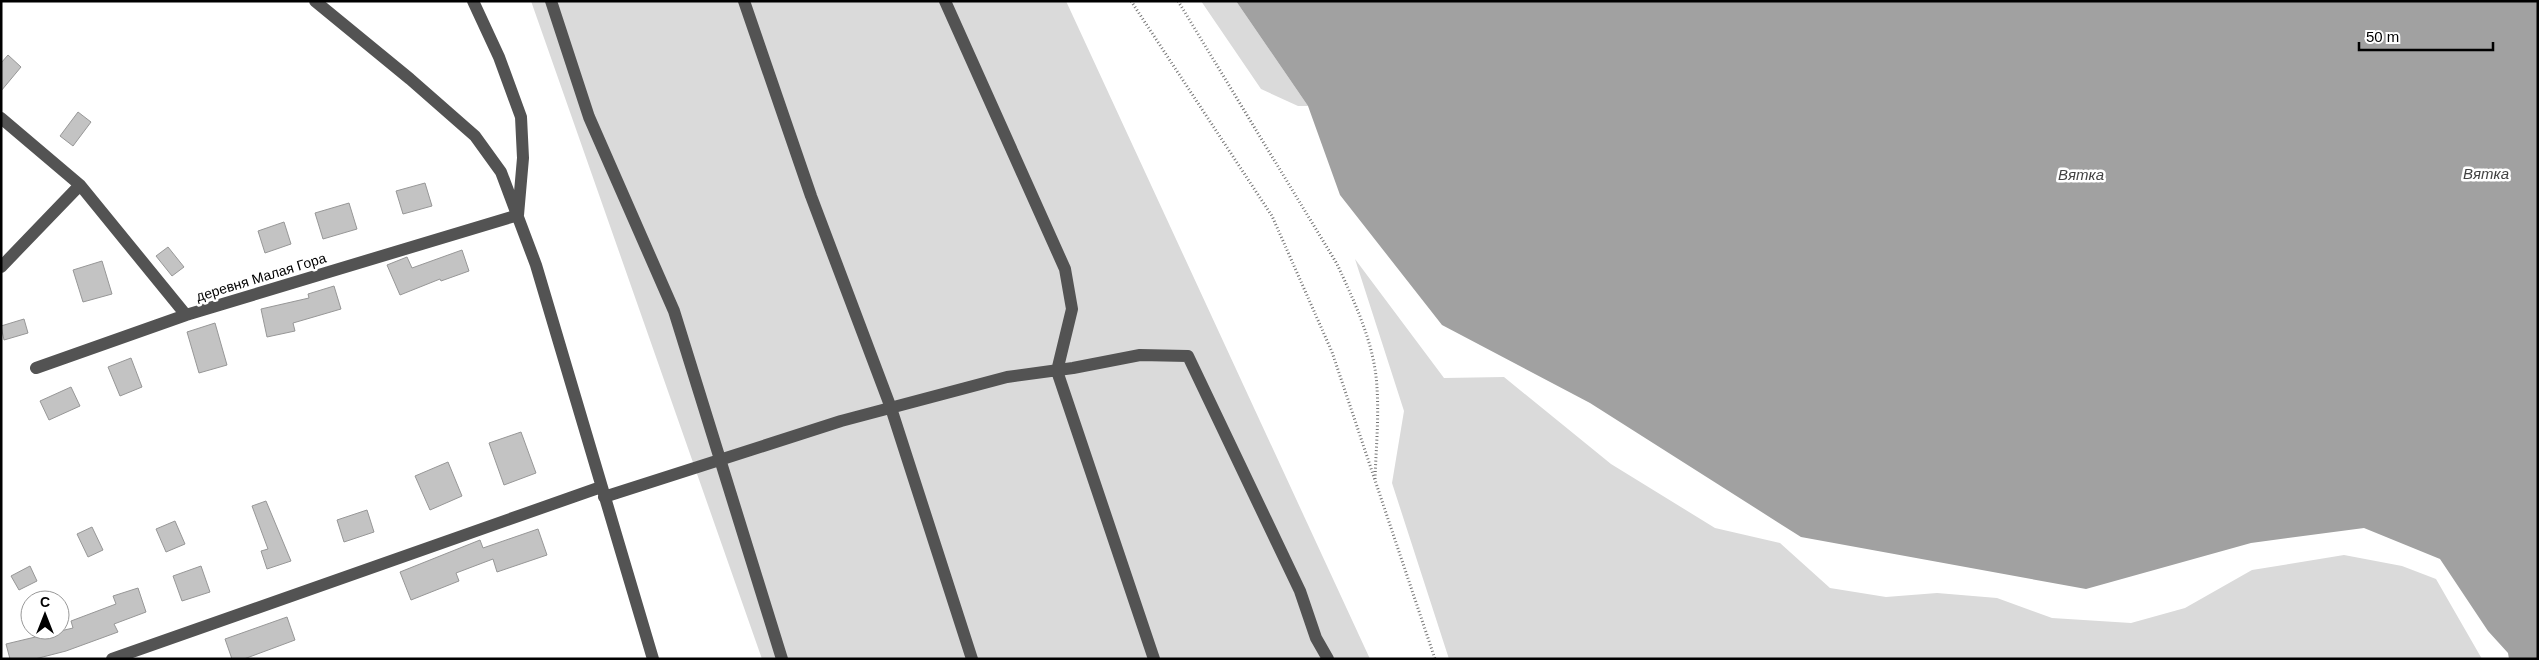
<svg xmlns="http://www.w3.org/2000/svg" width="2539" height="660" font-family="Arial,sans-serif">
  <style>
    .green { fill: #dadada }
    .water { fill: #a1a1a1 }
    .building { fill: #c3c3c3; stroke: #979797 }
    .lines { fill: none; stroke-linecap: round; stroke-linejoin: round }
    .path { stroke: #757575; stroke-width: 3; stroke-dasharray: 1 2.5; stroke-linecap: butt }
    .minor { stroke: #535353; stroke-width: 12 }
    .labels { text-anchor: middle; dominant-baseline: central; stroke-width: 5; stroke-linejoin: round; paint-order: stroke }
    .street-label { font-size: 14px; fill: #000; stroke: #fff }
    .water-label { font-size: 15px; font-style: italic; fill: #424242; stroke: #fff }
  </style>
  <rect width="100%" height="100%" fill="#fff"/>
  <path class="green" d="M531 1H1066L1370 659H762Z
    M1201 1H1236L1308 106H1298L1261 89Z
    M1355 259 1444 378 1504 377 1611 464 1715 528 1780 543 1830 588 1886 597 1937 593 1997 598 2052 618 2131 623 2185 608 2252 570 2344 555 2402 566 2436 579 2482 659H1449L1392 483 1404 411Z"/>
  <path class="water" d="M1236 1H2538V659H2509L2508 653 2488 631 2440 559 2364 528 2251 543 2086 589 1801 537 1590 403 1442 325 1340 195 1308 106Z"/>
  <path class="building" d="M8 55 21 67 1 91V63Z
    M78 112 91 122 73 146 60 136Z
    M425 183 432 206 403 214 396 191Z
    M349 203 357 229 323 239 315 213Z
    M284 222 291 244 265 253 258 231Z
    M168 247 184 267 172 276 156 256Z
    M462 250 469 271 441 281 440 279 400 295 387 265 407 257 412 268Z
    M102 261 112 294 83 302 73 270Z
    M334 286 341 309 293 323 295 331 267 337 261 309 309 298 308 294Z
    M24 319 28 333 4 340 1 326Z
    M215 323 227 365 199 373 187 332Z
    M131 358 142 387 120 396 108 367Z
    M71 387 80 406 49 420 40 401Z
    M521 432 536 473 504 485 489 443Z
    M448 462 462 496 430 510 415 476Z
    M266 501 291 561 267 569 261 551 268 549 252 506Z
    M367 510 374 532 344 542 337 520Z
    M175 521 185 544 166 552 156 529Z
    M92 527 103 550 88 557 77 534Z
    M538 529 547 555 497 572 493 559 456 573 459 581 411 600 400 572 480 540 483 548Z
    M30 566 37 581 19 590 11 576Z
    M201 566 210 592 182 601 173 576Z
    M138 588 146 612 114 624 118 632 66 651 35 659H10L6 644 73 628 71 621 116 604 113 596Z
    M287 617 295 640 244 659H232L225 639Z"/>
  <g class="lines">
    <path class="path" d="M1131 1 1272 216 1332 352 1435 659
      M1178 1 1337 264C1355 303 1375 345 1377 388 1379 418 1376 449 1375 479"/>
    <path class="minor" d="M315 1 410 79 475 136 501 172 536 265 653 659
      M551 1 589 117 674 311 782 659
      M744 1 811 196 891 408 972 659
      M945 1 1065 269 1072 309 1057 371 1154 659
      M1 118 80 185 186 315 518 215 523 158 521 117 499 57 473 1
      M1 267 80 185
      M36 368 186 315
      M604 497 841 421 1007 377 1073 368 1140 355 1188 356 1300 591 1316 638 1328 659
      M112 659 601 487"/>
  </g>
  <g class="labels">
    <g class="street-label">
      <text transform="translate(261 277) rotate(-17)">деревня Малая Гора</text>
    </g>
    <g class="water-label">
      <text x="2486" y="173">Вятка</text>
      <text x="2081" y="174">Вятка</text>
    </g>
  </g>
  <rect width="2539" height="660" fill="none" stroke="#000000" stroke-width="5"/>
  <g transform="translate(45 615)"><circle r="24" fill="#ffffff" stroke="#999999"/>
  <path d="M0-4L9 19L0 12L-9 19Z" fill="#000000"/>
  <text y="-8" font-size="14" font-weight="bold" text-anchor="middle" fill="#000000">С</text>
  </g>
  <path d="M2359 42v8h134v-8" fill="none" stroke="#000000" stroke-width="2.5"/>
  <text x="2366" y="42" font-size="15" fill="#000000" stroke="#ffffff" stroke-width="4" paint-order="stroke">50 m</text>
</svg>
